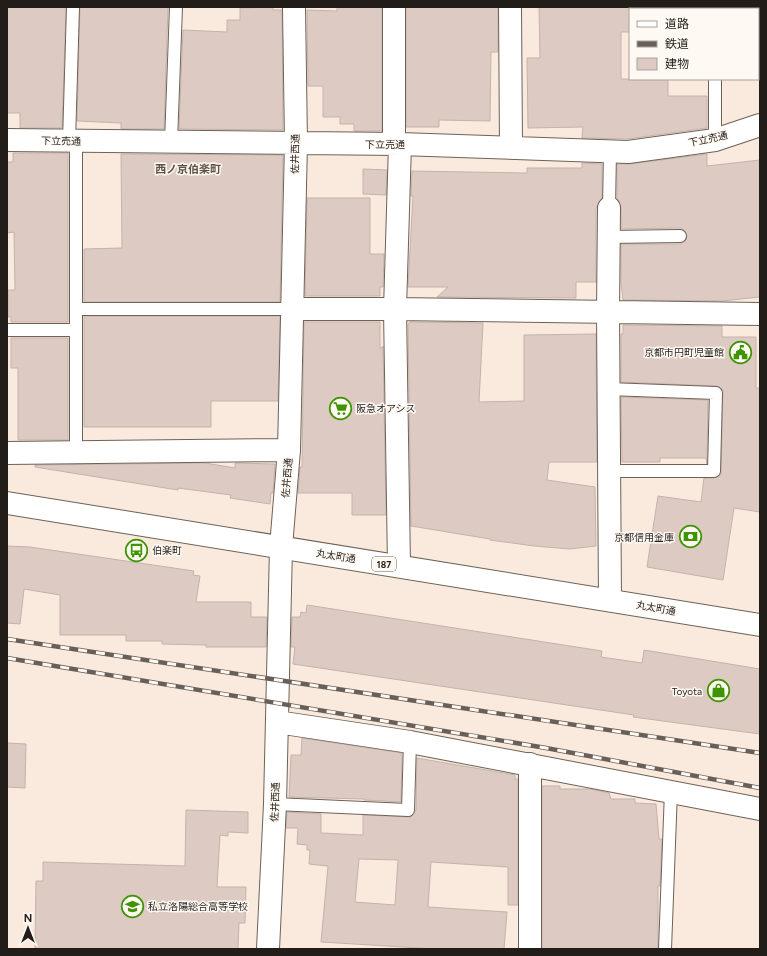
<svg xmlns="http://www.w3.org/2000/svg" width="767" height="956" font-family="Figtree,'Noto Sans JP',sans-serif">
  <style>
    .building { fill: #ddcac3; stroke: #c4b2ab; fill-rule: evenodd }
    .lines { fill: none; stroke-linecap: round; stroke-linejoin: round }
    .service-casing { stroke: #6e6256; stroke-width: 14 }
    .minor-casing { stroke: #6e6256; stroke-width: 24 }
    .primary-casing { stroke: #6e6256; stroke-width: 24 }
    .service { stroke: #fff; stroke-width: 12 }
    .minor { stroke: #fff; stroke-width: 22 }
    .primary { stroke: #fff; stroke-width: 22 }
    .rail-casing { stroke: #685f58; stroke-width: 4.5 }
    .rail { stroke: #fff9f4; stroke-width: 3; stroke-dasharray: 9; stroke-linecap: butt }
    .labels { text-anchor: middle; dominant-baseline: central; stroke-width: 3; stroke-linejoin: round; paint-order: stroke }
    .shield { fill: #fff9f4; stroke: #655f5b; stroke-width: 1 }
    .shield-label { font-size: 9px; font-weight: bold; fill: #231d19 }
    .street-label { font-size: 10px; fill: #231d19; stroke: #fff9f4 }
    .poi-label { font-size: 10px; fill: #231d19; stroke: #fff9f4; text-anchor: end }
    .neighbourhood-label { font-size: 11px; font-weight: bold; fill: #5e5247; stroke: #fff9f4 }
  </style>
  <rect width="100%" height="100%" fill="#f9eadd"/>
  <path class="building" d="M7 7H66L62 128H20V113H7Z
    M80 7H168L164 129H121V123L77 121Z
    M273 7V10H282L283 130 179 129 183 30 227 32V20H240V8Z
    M337 7H382V131H354V124H340V117H323V86H308L307 10 337 11Z
    M406 7H498V52H491L490 121 439 120V127H406Z
    M539 7H630V32H621V79H668V96H707V128L627 139 582 138 583 127 528 128 527 58H540Z
    M13 153H68V322H11V317H8V290H15L14 232 7 233V162H13Z
    M121 154 283 155 280 302H84V249L122 248Z
    M707 154V166L760 160V297L722 301 623 300 621 282V244H680L686 240 687 236 684 230 680 228 621 229V208L617 198V164H630Z
    M582 163 602 164V198L596 208V282H576V298L437 297 448 287H408L413 196H411L412 171 527 173V168H582Z
    M363 169 387 170 386 195 363 194Z
    M307 198H370V254H384L383 287H380V296H305Z
    M84 316H280L278 401H211V427H84Z
    M304 322H380V349L383 346 386 515H352V493H298L300 467H302Z
    M410 322 483 323 479 402 524 401V335L596 334 597 462H549L547 480 595 487 596 546 570 549 534 546 490 540V539L411 526 408 324Z
    M623 325 722 326V337H756V388H760V512L734 508 723 580 647 567 658 496 701 502 704 478H714L721 475 723 390 716 386 621 382V334H623Z
    M11 338H68V440H18V368H11Z
    M621 397 708 400 707 464 706 458H660V462H622Z
    M205 463 235 468V463L275 464 273 493H271L270 504 230 498 231 495 178 488V490L35 467V465Z
    M7 546 30 547 194 571 193 575 200 576 196 602H251V617H267L266 647H206V645L162 644V641H126V635H60V595L24 589 20 624 7 623Z
    M307 605 602 651 601 657 642 663 644 650 760 669V734L633 717 634 715 293 664 295 647H291L292 617H300L301 612 306 613Z
    M302 738 402 753 401 802 364 800V799L289 797 291 755H301Z
    M7 743 26 744 25 788 7 787Z
    M417 758 515 775V779H518V905H508V867L431 862 428 907 507 912 504 949H436L321 942 328 866 309 864 310 850H307V845L297 844 298 828H286L287 812 321 814V833L363 835V815L411 817 416 810ZM359 859 398 860 395 905 355 902Z
    M542 786H560V789H591L609 793 611 799H635V803L656 804 659 839H662L660 886H658V949H542Z
    M186 810 248 812V833L228 832V836L220 835 217 887H246L245 923H239L238 949H35L36 881H43V862L185 866Z"/>
  <g class="lines">
    <defs>
      <path id="service" d="M713 7V9
        M715 140V79
        M69 141 73 7
        M76 141V452
        M171 142 176 7
        M609 208 610 151
        M609 237 680 236
        M76 309H292
        M7 330H76
        M608 389 716 393 714 471H609
        M275 804 408 810 410 742
        M665 949 671 791"/>
      <path id="minor" d="M394 7V144
        M510 7 511 147
        M7 140 400 144 628 152 715 140 760 125
        M609 208 608 312 610 600
        M292 309H395L760 314
        M7 453 289 450
        M399 566 395 309 400 144
        M277 722 410 742 760 809
        M268 949 275 804 281 547 289 450 296 143 294 7
        M530 949V764"/>
      <path id="primary" d="M7 503 760 625"/>
    </defs>
    <use href="#service" class="service-casing"/>
    <use href="#minor" class="minor-casing"/>
    <use href="#primary" class="primary-casing"/>
    <use href="#service" class="service"/>
    <use href="#minor" class="minor"/>
    <use href="#primary" class="primary"/>
    <defs>
      <path id="rail" d="M7 639 760 753
        M7 658 546 748 760 788"/>
    </defs>
    <use href="#rail" class="rail-casing"/>
    <use href="#rail" class="rail"/>
  </g>
  <defs>
    <symbol id="civic-ring" viewBox="-11 -11 22 22"><circle r="9.5" fill="#fff9f4" stroke="#3f9402" stroke-width="1.5"/><path d="M-.6-6.5H3V-4.5H.6V-3L4-1V1h2V6H-6V1h2V-1L-.6-3ZM-1.2 2.5V6h2.4V2.5Z" fill="#3f9402"/></symbol>
    <symbol id="supermarket-ring" viewBox="-11 -11 22 22"><circle r="9.5" fill="#fff9f4" stroke="#3f9402" stroke-width="1.5"/><path d="M-6-5.5h2.5l.6 2H6L4.5 2H-2.5L-4.4-4H-6ZM-1.5 3.2a1.3 1.3 0 1 0 .1 0ZM3 3.2a1.3 1.3 0 1 0 .1 0Z" fill="#3f9402"/></symbol>
    <symbol id="bank-ring" viewBox="-11 -11 22 22"><circle r="9.5" fill="#fff9f4" stroke="#3f9402" stroke-width="1.5"/><path d="M-6-4H6V4H-6ZM0-2.3a2.3 2.3 0 1 0 0 4.6a2.3 2.3 0 1 0 0-4.6Z" fill="#3f9402"/></symbol>
    <symbol id="bus-ring" viewBox="-11 -11 22 22"><circle r="9.5" fill="#fff9f4" stroke="#3f9402" stroke-width="1.5"/><path d="M-5-6H5V4H4V6H2V4H-2V6H-4V4H-5ZM-3.5-4V0h7V-4ZM-3.5 1.2v1.5H-2V1.2ZM2 1.2v1.5H3.5V1.2Z" fill="#3f9402"/></symbol>
    <symbol id="shop-ring" viewBox="-11 -11 22 22"><circle r="9.5" fill="#fff9f4" stroke="#3f9402" stroke-width="1.5"/><path d="M-5-2.5h2.3a2.7 3.5 0 0 1 5.4 0H5L5.5 6h-11ZM-1.5-2.5h3a1.5 2.3 0 0 0-3 0Z" fill="#3f9402"/></symbol>
    <symbol id="school-ring" viewBox="-11 -11 22 22"><circle r="9.5" fill="#fff9f4" stroke="#3f9402" stroke-width="1.5"/><path d="M0-5L7-2L0 1L-7-2ZM-4 1L0 2.5L4 1V4Q0 6-4 4Z" fill="#3f9402"/></symbol>
  </defs>
  <g fill-rule="evenodd">
    <use href="#civic-ring" x="728" y="340" width="25" height="25"/>
    <use href="#supermarket-ring" x="328" y="396" width="25" height="25"/>
    <use href="#bank-ring" x="678" y="524" width="25" height="25"/>
    <use href="#bus-ring" x="124" y="538" width="25" height="25"/>
    <use href="#shop-ring" x="706" y="678" width="25" height="25"/>
    <use href="#school-ring" x="120" y="894" width="25" height="25"/>
  </g>
  <g class="labels">
    <rect class="shield" x="372" y="557" width="24" height="14" rx="3"/>
    <g class="shield-label">
      <text x="384" y="564">187</text>
    </g>
    <g class="street-label">
      <text transform="translate(708 139) rotate(-12)">下立売通</text>
      <text transform="translate(61 141) rotate(1)">下立売通</text>
      <text x="385" y="144">下立売通</text>
      <text transform="translate(295 154) rotate(-89)">佐井西通</text>
      <text transform="translate(287 478) rotate(-85)">佐井西通</text>
      <text transform="translate(336 556) rotate(9)">丸太町通</text>
      <text transform="translate(656 608) rotate(10)">丸太町通</text>
      <text transform="translate(275 802) rotate(-88)">佐井西通</text>
    </g>
    <g class="poi-label">
      <text x="724" y="352">京都市円町児童館</text>
      <text x="356" y="408" text-anchor="start">阪急オアシス</text>
      <text x="674" y="537">京都信用金庫</text>
      <text x="152" y="550" text-anchor="start">伯楽町</text>
      <text x="702" y="691">Toyota</text>
      <text x="148" y="906" text-anchor="start">私立洛陽総合高等学校</text>
    </g>
    <g class="neighbourhood-label">
      <text x="188" y="169">西ノ京伯楽町</text>
    </g>
  </g>
  <rect width="767" height="956" fill="none" stroke="#231d19" stroke-width="16"/>
  <rect x="629" y="8" width="130" height="72" fill="#fff9f4" stroke="#a7a19c"/>
  <rect x="637" y="21" width="20" height="6" fill="#ffffff" stroke="#a7a19c"/>
  <text x="665" y="28" font-size="12" fill="#231d19">道路</text>
  <rect x="637" y="41" width="20" height="6" fill="#685f58" stroke="#a7a19c"/>
  <text x="665" y="48" font-size="12" fill="#231d19">鉄道</text>
  <rect x="637" y="58" width="20" height="12" fill="#ddcac3" stroke="#a7a19c"/>
  <text x="665" y="68" font-size="12" fill="#231d19">建物</text>
  <g transform="translate(28 928)" stroke="#fff9f4" stroke-width="3" paint-order="stroke">
  <path d="M0-3L7 15L0 10L-7 15Z" fill="#231d19"/>
  <text y="-6" font-size="11" font-weight="bold" text-anchor="middle" fill="#231d19">N</text>
  </g>
</svg>
